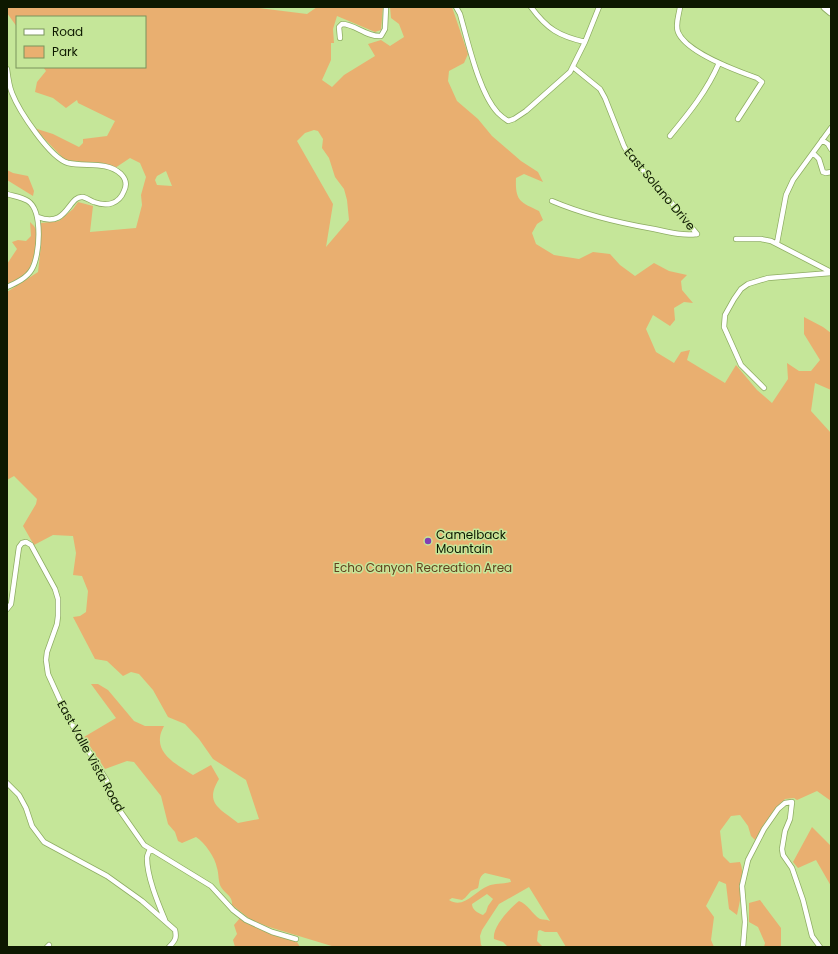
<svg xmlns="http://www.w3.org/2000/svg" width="838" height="954" font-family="Poppins,sans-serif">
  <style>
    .green { fill: #e9af70; fill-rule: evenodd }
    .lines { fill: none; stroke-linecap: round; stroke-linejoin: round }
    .street-casing { stroke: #8ead63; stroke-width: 6 }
    .secondary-casing { stroke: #8ead63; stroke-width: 9 }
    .street { stroke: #fff; stroke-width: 4.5 }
    .secondary { stroke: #fff; stroke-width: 7 }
    .poi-dot { fill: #823fb4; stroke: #c5e699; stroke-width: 1.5 }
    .labels { text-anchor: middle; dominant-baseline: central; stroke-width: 3; stroke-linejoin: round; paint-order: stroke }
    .street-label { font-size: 12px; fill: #0d1800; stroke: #c5e699 }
    .poi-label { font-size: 12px; fill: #0d1800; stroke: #c5e699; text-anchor: start }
    .park-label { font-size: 12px; fill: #61421e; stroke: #c5e699 }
  </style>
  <rect width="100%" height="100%" fill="#c5e699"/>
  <path class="green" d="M7 7H259V8L307 14 317 7H383L381 30 375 32 337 16 333 29 334 43H331V60L322 80 332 87 344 75 375 56 368 44 381 40 390 46 404 37 399 24 391 18 390 7H452L468 54 464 63 449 71 448 81 457 101 478 119 492 136 521 161 538 172 543 182 524 174 516 178C515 201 520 202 539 211L543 220 537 224 532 233 536 244 554 255 579 259 593 252 610 254 620 265 635 276 654 263 669 271 687 275 681 281 682 290 693 303 684 302 674 308 675 320 670 326 653 315 646 329 656 352 674 363 681 352 690 350 687 360 725 383 736 365 757 390 772 403 788 379 787 363 799 371H811L820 360 804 334V317L823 327 831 333V390L815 383 811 411 831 433V801L817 791 797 800 794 798 785 799 766 822 755 840 751 836 748 826 740 815 731 816 720 831 723 856 730 863 740 862C746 875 740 901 737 915L729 909 726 884 719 881 706 906 714 917 711 940 714 947H566L557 932H545L540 930 538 931 537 941 543 947H508L503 942 494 939C492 927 510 908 519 901 528 904 532 914 540 919 544 920 546 919 550 921L529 887 499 904 482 930 480 936 481 945 483 947H335L269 927 251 920 232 905C233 896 225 894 221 887 218 882 219 874 217 868 215 857 205 843 196 837L182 843 178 841 175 832 168 824 161 796 134 762 127 761 105 769 84 737 116 718 91 684H98L108 690 134 721 145 726H164C162 730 160 734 160 738 158 756 181 767 193 775L211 765 219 779C204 804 220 808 238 823L259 819 246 780 213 759 199 739 185 724 168 717 153 690 139 674 131 672 123 676 107 661 95 659 73 617 80 616 86 612 88 591 82 576 73 575 76 553 73 536 53 535 34 545 23 526 36 504 37 499 14 476 7 480V292L38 272 41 245V223L59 221 73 209 78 202 93 206 90 232 136 228 142 205 141 195 146 177 140 163 130 158 115 168 91 163 65 160 34 128 53 134 79 147 83 143V139L107 136 115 121 78 103 77 100 66 108 53 98 35 92 37 82 46 71 43 67H145V17H17V27L7 13ZM314 130 318 131 323 139 322 148 329 158 335 177 344 189 347 200 349 220 326 247 333 204 297 141 305 133ZM166 171 172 186 157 185 155 180 157 176ZM485 873 510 879 511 882C503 884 495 883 488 886 476 890 464 910 449 900L452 898 462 900 465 898 471 891 478 888C480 882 478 877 485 873ZM487 894 493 899 488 906 486 912 483 915C478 913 472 910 472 904Z
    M7 170 13 173 28 176 34 191 33 196 7 180Z
    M30 222 34 226 38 233 32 267 23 277 7 284V264L17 249 12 242 18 240 26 241 31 236Z
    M812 827 831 846V886L816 860 798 868 793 862Z
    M760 900 781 928V947H764L765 943 758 927 749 922V903Z
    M240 918 278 935 297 942 300 947H235L233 940 237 934 234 925Z"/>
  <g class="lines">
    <defs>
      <path id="street" d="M456 7 460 14C468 42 479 93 498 113 501 116 505 119 508 121L514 119 526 111 570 72 585 42 599 7
        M531 7C547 29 559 36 585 42
        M680 7C679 15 675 24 678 32 686 52 737 71 757 78L762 82 738 119
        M340 38 339 27 342 24C355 24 366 37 381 36L385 29 386 7
        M573 67 600 89 605 98 624 146 629 155 666 196 697 234
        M7 69C8 77 9 86 12 93 19 111 50 158 68 163 86 167 107 161 121 174 126 179 127 185 124 191 119 204 107 207 94 202 91 201 87 198 83 197 68 195 68 229 38 217
        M670 136C689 113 707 91 719 63
        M822 140 828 144 831 149
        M813 153 819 159 823 172 826 173 831 172
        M7 194C13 196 22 197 28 201 43 211 40 255 32 269 27 278 16 283 7 287
        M552 201C585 215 619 223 654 229 668 232 682 236 697 234
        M736 239H761L771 241 831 272
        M777 243 786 195 793 180 831 128
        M764 388 741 365 724 327 725 315 734 299 741 289 748 284 768 278 831 273
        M7 609 11 604 19 547 22 543 26 542 31 545 55 589 58 599V616L57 624 47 652 46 660 48 674 68 718 107 781 111 798 144 845 211 886 233 910 246 920 272 932 296 939
        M7 783 19 795 26 808 32 826 44 842 107 876 142 901 175 930C177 938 175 941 169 947
        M150 849C149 852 147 855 147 858 147 877 158 903 165 920
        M47 947 49 945
        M743 947 745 922 742 886 748 860 764 829 778 809 785 803 792 802 790 819 785 831 782 849 783 855 792 868 803 900 812 936 820 947"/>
      <path id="secondary" d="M825 7 831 12"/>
    </defs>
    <use href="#street" class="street-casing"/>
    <use href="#secondary" class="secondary-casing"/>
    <use href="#street" class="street"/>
    <use href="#secondary" class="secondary"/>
  </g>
  <circle class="poi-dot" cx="428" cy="541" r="4"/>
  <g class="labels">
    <g class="street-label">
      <text transform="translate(660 189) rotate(50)">East Solano Drive</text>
      <text transform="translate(91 756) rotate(61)">East Valle Vista Road</text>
    </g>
    <g class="poi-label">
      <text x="436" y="534">Camelback<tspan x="436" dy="14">Mountain</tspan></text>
    </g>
    <g class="park-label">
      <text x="423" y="567">Echo Canyon Recreation Area</text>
    </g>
  </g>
  <rect width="838" height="954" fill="none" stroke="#0d1800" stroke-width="16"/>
  <rect x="16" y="16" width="130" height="52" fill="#c5e699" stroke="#7b945c"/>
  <rect x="24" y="29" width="20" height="6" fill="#ffffff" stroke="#7b945c"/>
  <text x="52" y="36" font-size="12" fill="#0d1800">Road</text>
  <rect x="24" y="46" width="20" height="12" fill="#e9af70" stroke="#7b945c"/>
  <text x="52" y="56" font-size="12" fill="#0d1800">Park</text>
</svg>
